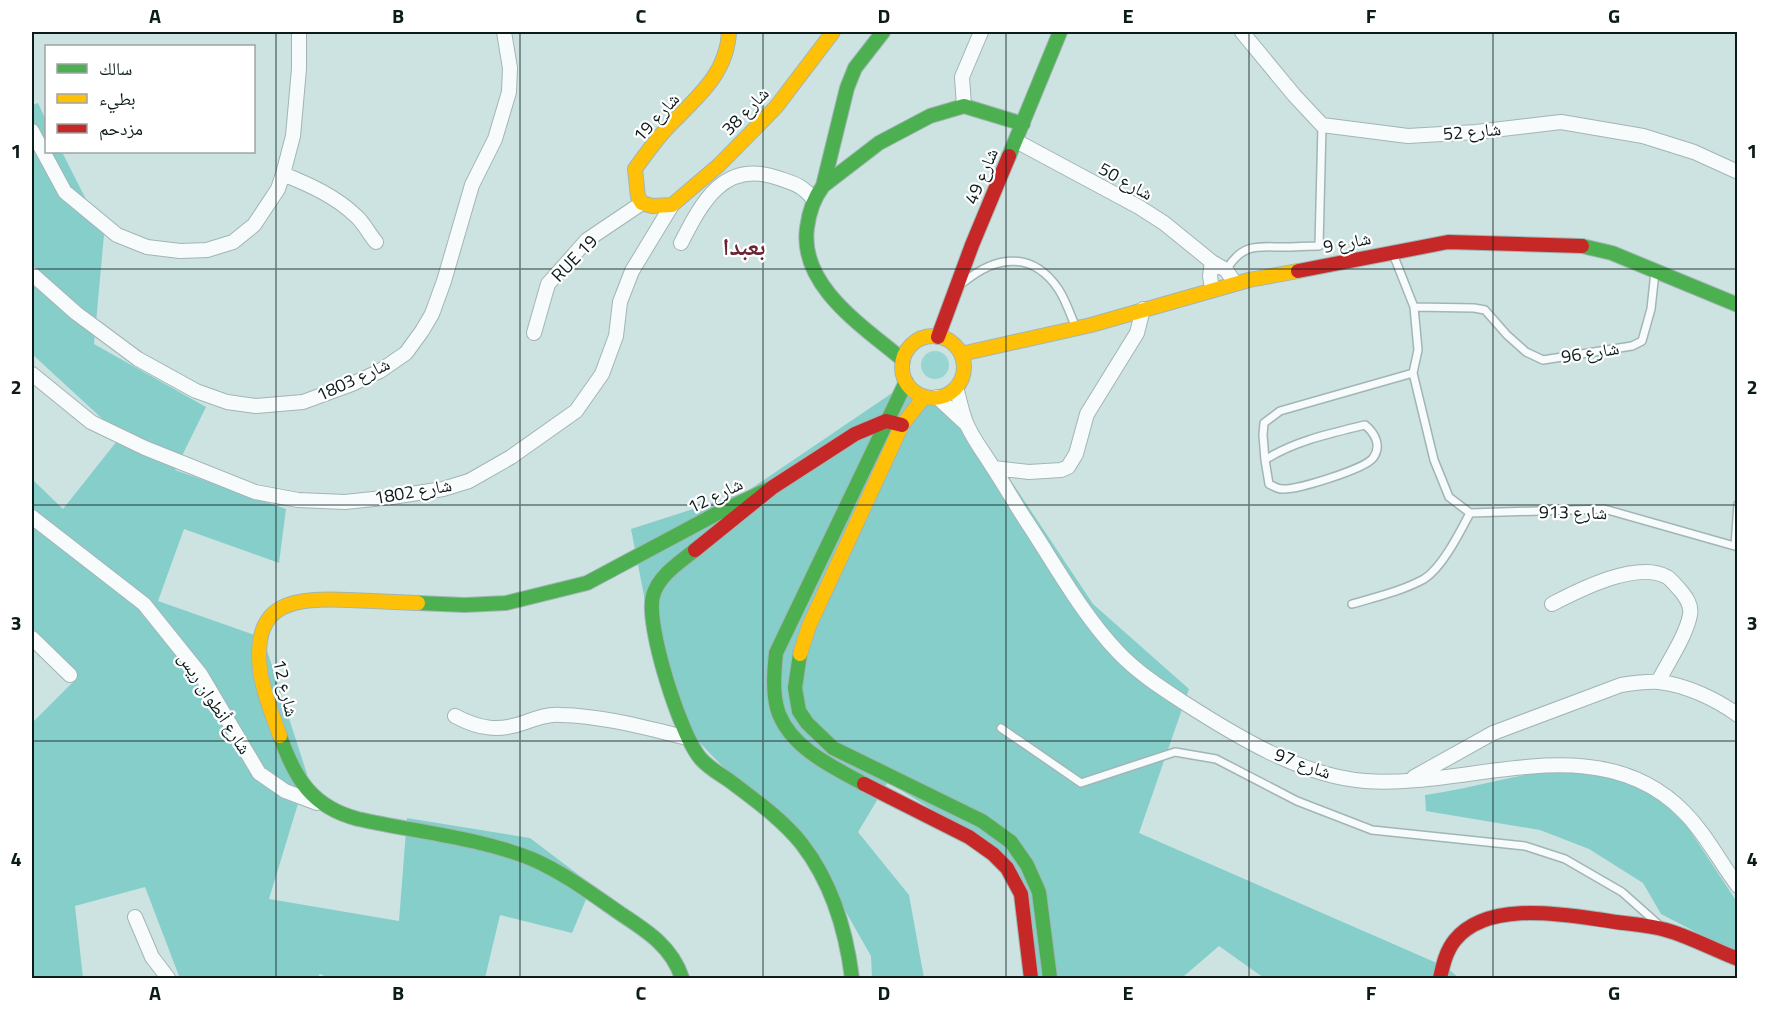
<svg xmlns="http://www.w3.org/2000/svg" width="1769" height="1010" font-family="'Titillium Web','Noto Naskh Arabic',sans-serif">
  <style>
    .green { fill: #98d5d2 }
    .forest { fill: #86ceca }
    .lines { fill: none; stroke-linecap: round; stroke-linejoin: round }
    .lane-casing { stroke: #a2b5b4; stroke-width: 10 }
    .street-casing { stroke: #a2b5b4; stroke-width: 16 }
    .fast-casing { stroke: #a2b5b4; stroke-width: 16 }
    .slow-casing { stroke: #a2b5b4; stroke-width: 16 }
    .jam-casing { stroke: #a2b5b4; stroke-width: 16 }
    .lane { stroke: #f7fbfb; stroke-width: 7 }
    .street { stroke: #f7fbfb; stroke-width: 14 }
    .fast { stroke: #4caf50; stroke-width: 14 }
    .slow { stroke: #ffc107; stroke-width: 14 }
    .jam { stroke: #c62828; stroke-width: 14 }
    .grid { fill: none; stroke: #0c1c1b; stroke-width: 1.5; stroke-opacity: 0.55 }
    .labels { text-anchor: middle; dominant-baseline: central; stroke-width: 4.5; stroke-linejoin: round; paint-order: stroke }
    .street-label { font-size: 18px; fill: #0c1c1b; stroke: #fff }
    .district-label { font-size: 24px; font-weight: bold; fill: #6a2432; stroke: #fff }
    .neatline { fill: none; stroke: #0c1c1b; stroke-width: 2 }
    .grid-label { font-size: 20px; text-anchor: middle; font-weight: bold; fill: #0c1c1b }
  </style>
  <rect width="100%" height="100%" fill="#cce3e2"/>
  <path class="green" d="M921 365a14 14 0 1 1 28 0a14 14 0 1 1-28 0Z"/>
  <path class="forest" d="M38 103 46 120V152H62L104 235 94 344 206 407 175 470 286 509 279 563 184 529 158 601 263 638 307 774 269 899 399 921 407 818 530 838 592 885 572 933 500 915 485 978H329L320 974 317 978H172L179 976 145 887 75 906 83 978H32V723L75 680 32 635V479L63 509 121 436 32 354V105Z
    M901 387 956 398 1093 604 1189 689 1139 833 1446 967 1459 978H1264L1219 946 1184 976 1185 978H1024L1016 892 976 837 888 782 858 832 909 895 924 978H872L871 956 831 886 752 797 674 716 646 606 631 529 746 492Z
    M1546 771 1588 772 1632 785 1659 799 1687 826 1737 902V951L1717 943 1661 914 1643 883 1589 849 1540 830 1426 811 1425 795C1466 789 1505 778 1546 771Z"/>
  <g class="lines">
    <defs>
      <path id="lane" d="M1393 254 1414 307 1418 350 1413 373 1434 460 1449 497 1470 513 1604 509 1738 547
        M1226 270C1243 243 1256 247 1284 247 1296 247 1307 246 1319 246L1322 125
        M964 282C997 255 1033 251 1059 290 1066 301 1071 316 1076 328
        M1414 307 1474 308 1485 310 1507 335 1526 352 1543 360 1632 346 1642 341 1651 309 1655 272
        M1365 425C1375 433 1382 446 1373 458 1365 469 1297 490 1282 489 1278 489 1273 486 1269 484L1265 460C1294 441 1332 433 1365 425Z
        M1265 460 1263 435 1264 423 1280 411 1413 373
        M1735 546 1738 504
        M1352 604C1376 597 1402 591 1424 579 1442 568 1460 532 1470 513
        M1001 728 1081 783 1175 752 1216 759 1297 801 1372 830 1525 846 1565 859 1622 892 1658 924"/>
      <path id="street" d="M1242 32 1294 95 1322 125 1408 136 1476 132 1561 122 1643 136 1694 152 1738 172
        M964 106 962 77 981 32
        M32 131 65 192 117 235 147 247 180 251 207 250 233 242 254 225 278 189 283 174 293 136 299 69V32
        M1016 141 1139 207 1164 223 1212 262 1226 270 1235 283
        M283 174C310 185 335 196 356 216 364 223 369 234 376 242
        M681 243C702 202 724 159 778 178 795 184 802 185 813 199
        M32 274 76 313 138 359 196 391 227 402 256 406 303 402 352 384 380 371 406 353 422 331 432 314 444 281 472 185 495 139 509 92 510 68 504 32
        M1212 289 1210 276 1212 262
        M534 333 548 284 587 240 642 203
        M32 374 91 422 145 448 255 492 298 500 345 502 392 497 443 489 469 481 511 457 576 411 602 374 616 336 620 302 632 271 672 205
        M956 388C960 400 962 415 968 427 974 440 984 453 992 466 1004 484 1015 504 1027 522 1056 566 1082 614 1118 652 1137 672 1160 687 1183 702 1236 736 1301 776 1365 781 1470 789 1598 724 1684 812 1706 834 1719 861 1738 886
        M937 397 966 424
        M994 468 1029 472 1061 470 1068 467 1076 454 1087 414 1137 333 1143 309
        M32 517 144 604 201 675 259 773 285 791 317 803
        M1552 604C1579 590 1637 560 1667 577 1672 580 1676 586 1680 590 1686 597 1692 605 1690 615 1686 636 1668 662 1658 682
        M32 638 70 675
        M455 716C479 729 499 732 526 722 537 718 548 714 561 715 604 716 646 728 688 738
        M1414 777 1493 733 1621 685C1634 683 1647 681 1659 682 1686 685 1716 699 1738 715
        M135 917 152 957 168 978"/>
      <path id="fast" d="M883 32 855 68 847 88 823 186C813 199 809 212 807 228 799 286 864 327 903 360
        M1009 156 1060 32
        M823 186 879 143 930 116 964 106 1023 124
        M1582 246 1612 253 1738 305
        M695 550C680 562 658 576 653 596 645 624 681 737 701 759 709 768 720 774 730 781 755 800 782 819 802 844 832 883 846 930 852 978
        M418 603 465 605 506 603 587 583 716 514 773 487
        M800 654 795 688 799 711 807 723 833 748 982 821 1011 842 1027 865 1039 892 1050 978
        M280 736C295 779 312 807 358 819 416 832 477 837 532 859 564 873 592 894 621 914 647 931 672 947 682 978
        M864 784C833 767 793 749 779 714 772 696 774 672 776 653L906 382"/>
      <path id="slow" d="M729 32C727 75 695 99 667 128 655 141 645 155 635 169L638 197 642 203 652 206 672 205 719 165 776 107 833 32
        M902 367a31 31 0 1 1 62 0a31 31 0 1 1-62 0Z
        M961 354 1091 325 1249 280 1298 271
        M800 654 809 626 902 425 924 397
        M280 736C272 714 263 692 260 670 252 600 295 598 349 600 372 601 395 602 418 603"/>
      <path id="jam" d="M1298 271 1448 242 1582 246
        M938 337 972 245 1009 156
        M695 550 773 487 855 434 886 421 902 425
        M864 784 969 837 993 854 1007 868 1021 894 1031 978
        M1440 978C1443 965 1446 951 1455 940 1487 901 1560 914 1603 920 1624 924 1646 924 1666 930 1691 937 1714 950 1738 959"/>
    </defs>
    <use href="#lane" class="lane-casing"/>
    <use href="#street" class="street-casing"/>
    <use href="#fast" class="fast-casing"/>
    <use href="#slow" class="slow-casing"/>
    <use href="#jam" class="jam-casing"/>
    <use href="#lane" class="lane"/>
    <use href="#street" class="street"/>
    <use href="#fast" class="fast"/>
    <use href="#slow" class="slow"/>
    <use href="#jam" class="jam"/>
  </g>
  <path class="grid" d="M276 32V978M520 32V978M763 32V978M1006 32V978M1249 32V978M1493 32V978M32 269H1738M32 505H1738M32 741H1738"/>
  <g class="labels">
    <g class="street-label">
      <text transform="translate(745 111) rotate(-46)">شارع 38</text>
      <text transform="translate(656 117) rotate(-48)">شارع 19</text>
      <text transform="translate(1472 131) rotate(-5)">شارع 52</text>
      <text transform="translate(981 176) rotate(-67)">شارع 49</text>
      <text transform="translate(1126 181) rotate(29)">شارع 50</text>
      <text transform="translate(1347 242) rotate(-11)">شارع 9</text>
      <text transform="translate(574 258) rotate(-46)">RUE 19</text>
      <text transform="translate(1590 352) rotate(-9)">شارع 96</text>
      <text transform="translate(353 379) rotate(-25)">شارع 1803</text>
      <text transform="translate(413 491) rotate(-10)">شارع 1802</text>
      <text transform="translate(715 495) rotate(-26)">شارع 12</text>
      <text transform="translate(1573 512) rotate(1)">شارع 913</text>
      <text transform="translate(286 688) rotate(77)">شارع 12</text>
      <text transform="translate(215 703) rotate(57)">شارع أنطوان ريس</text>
      <text transform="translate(1303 763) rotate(20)">شارع 97</text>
    </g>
    <g class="district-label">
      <text x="744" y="246">بعبدا</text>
    </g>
  </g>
  <rect width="1769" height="1010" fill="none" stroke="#ffffff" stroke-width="66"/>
  <rect x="45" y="45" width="210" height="108" fill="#ffffff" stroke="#9ea4a4" stroke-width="1.5"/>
  <rect x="57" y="64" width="30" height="9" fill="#4caf50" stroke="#9ea4a4" stroke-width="1.5"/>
  <text x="99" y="75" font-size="18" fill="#0c1c1b">سالك</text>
  <rect x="57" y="94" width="30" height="9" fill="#ffc107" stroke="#9ea4a4" stroke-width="1.5"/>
  <text x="99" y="105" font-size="18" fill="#0c1c1b">بطيء</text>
  <rect x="57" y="124" width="30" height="9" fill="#c62828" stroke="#9ea4a4" stroke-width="1.5"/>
  <text x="99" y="135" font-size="18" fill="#0c1c1b">مزدحم</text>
  <rect x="33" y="33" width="1703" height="944" class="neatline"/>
  <g class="grid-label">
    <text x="155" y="23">A</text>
    <text x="398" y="23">B</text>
    <text x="641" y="23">C</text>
    <text x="884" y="23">D</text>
    <text x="1128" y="23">E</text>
    <text x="1371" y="23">F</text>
    <text x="1614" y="23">G</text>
    <text x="16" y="158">1</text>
    <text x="1752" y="158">1</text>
    <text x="16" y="394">2</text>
    <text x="1752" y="394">2</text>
    <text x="16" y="630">3</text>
    <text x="1752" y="630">3</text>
    <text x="16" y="866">4</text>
    <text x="1752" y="866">4</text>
    <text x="155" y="1000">A</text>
    <text x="398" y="1000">B</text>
    <text x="641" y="1000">C</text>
    <text x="884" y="1000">D</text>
    <text x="1128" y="1000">E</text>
    <text x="1371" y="1000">F</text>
    <text x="1614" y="1000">G</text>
  </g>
</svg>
